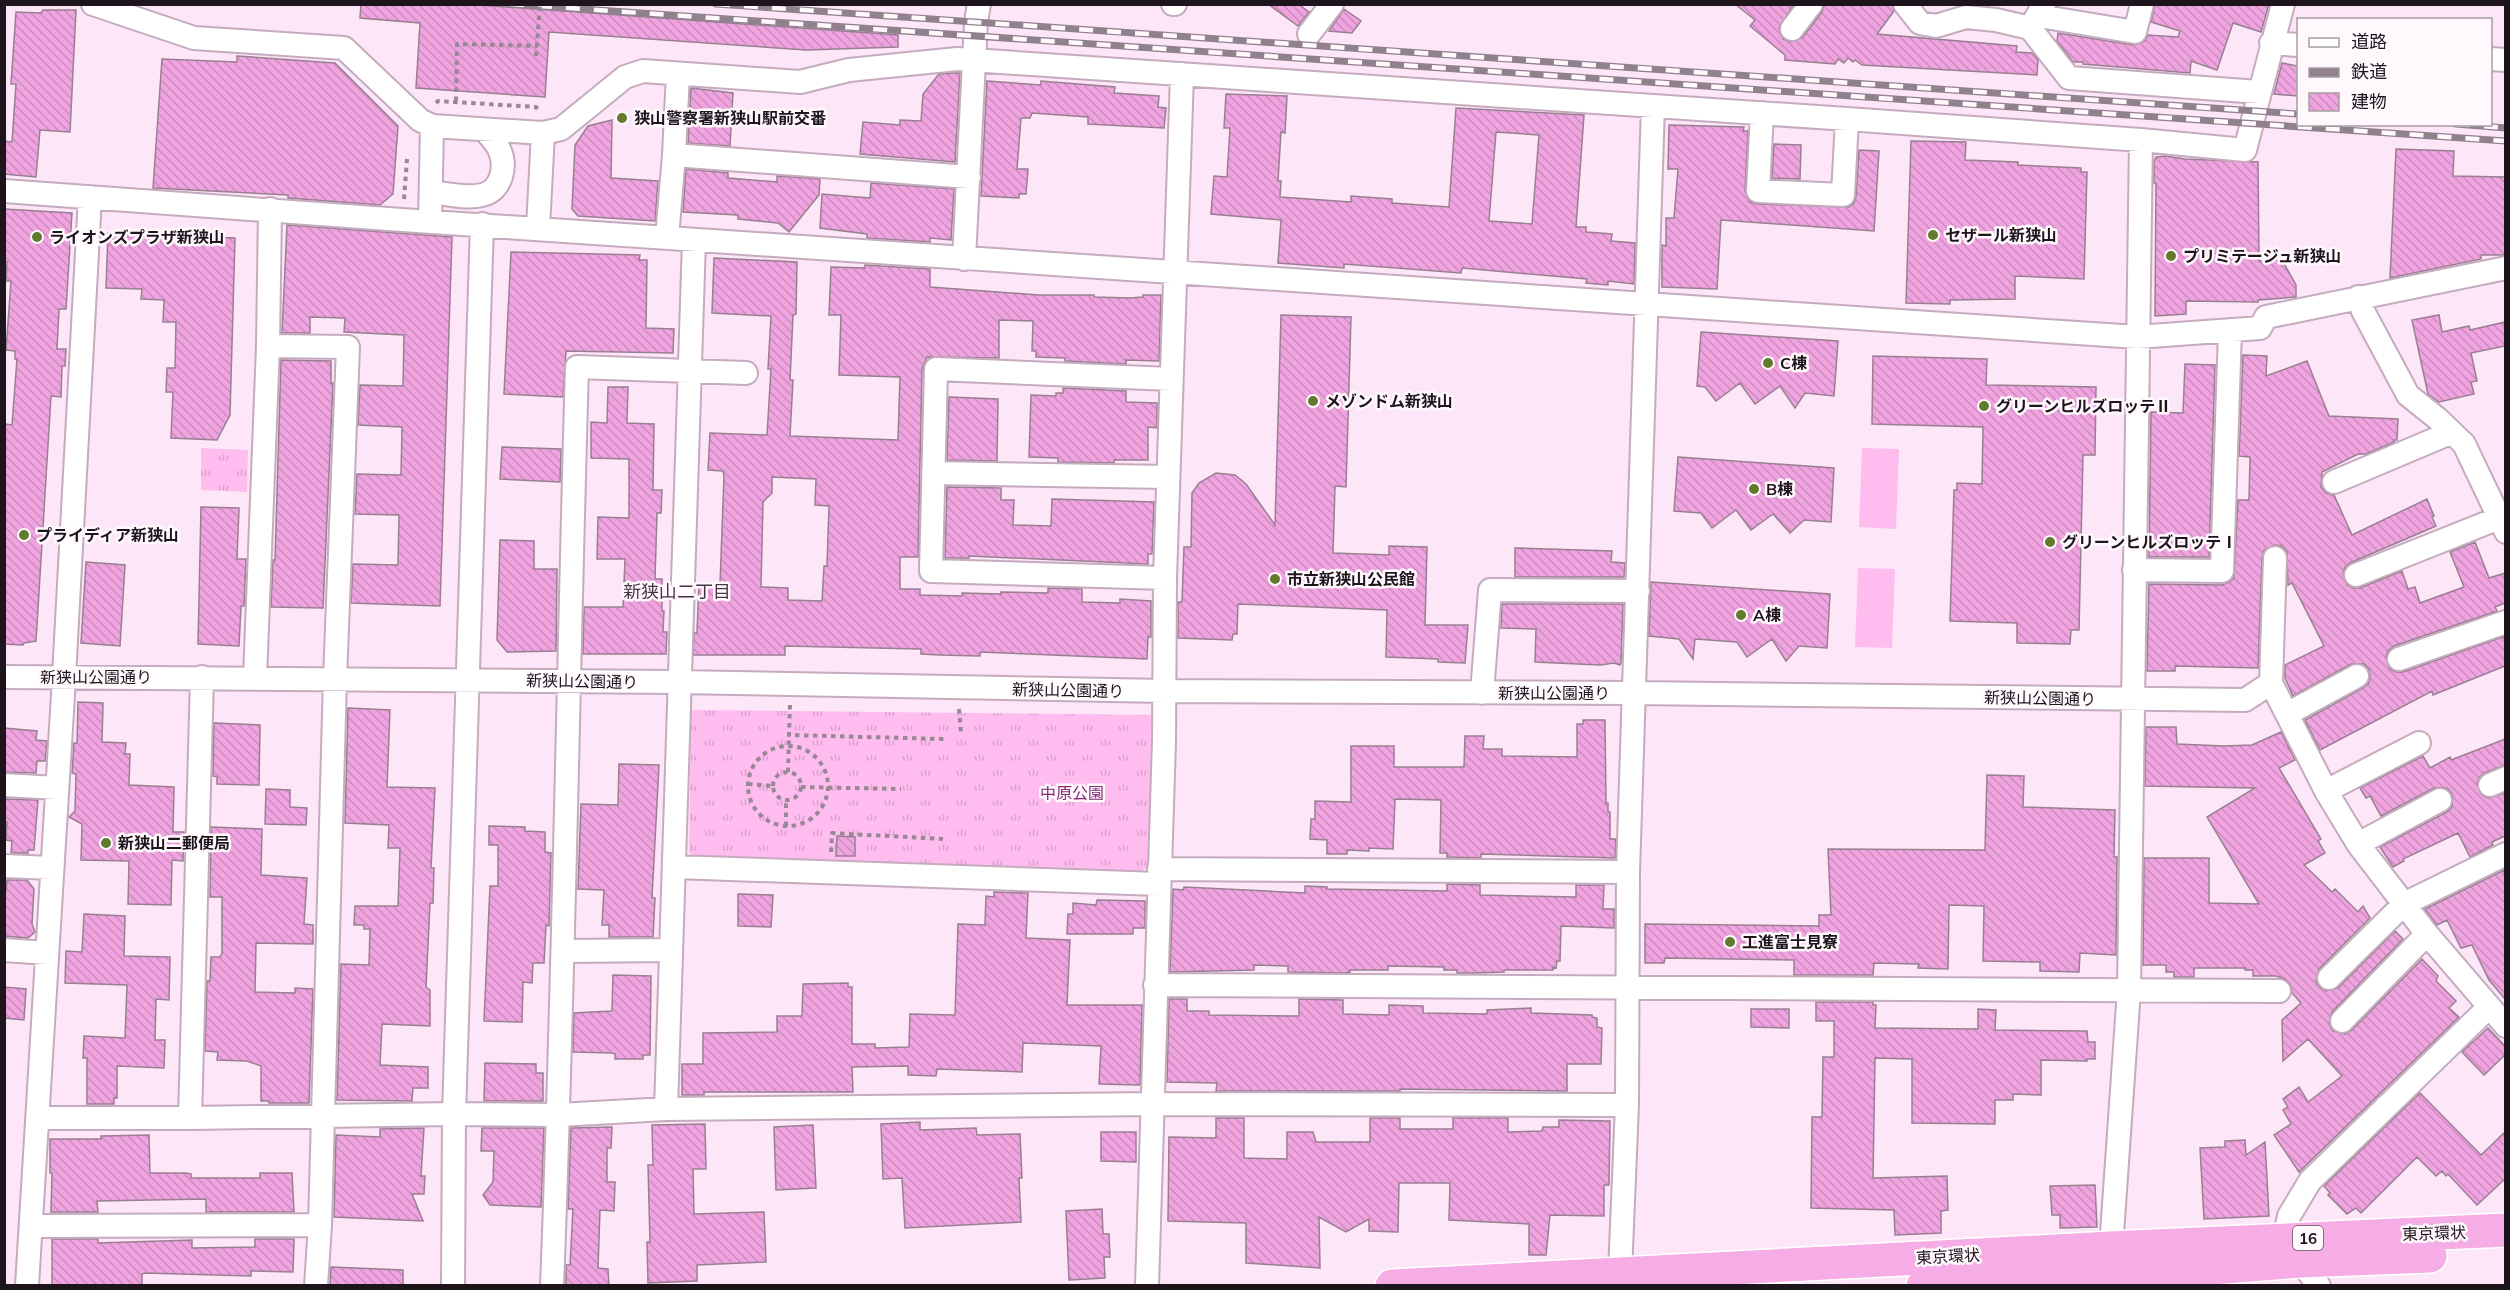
<svg xmlns="http://www.w3.org/2000/svg" width="2510" height="1290" font-family="Mulish,'Noto Sans JP',sans-serif">
  <style>
    .grass { fill: url(#grass-tufts) }
    .pitch { fill: #ffbcef }
    .building { fill: url(#building-back-hatch); stroke: #987f92; stroke-width: 1.5; fill-rule: evenodd }
    .lines { fill: none; stroke-linecap: round; stroke-linejoin: round }
    .minor-casing { stroke: #c5abbe; stroke-width: 26 }
    .highway-casing { stroke: #fff; stroke-width: 36 }
    .path { stroke: #988794; stroke-width: 4; stroke-dasharray: 4.5 4.5; stroke-linecap: butt }
    .minor { stroke: #fff; stroke-width: 22 }
    .highway { stroke: #f6ace5; stroke-width: 33 }
    .rail-casing { stroke: #91818d; stroke-width: 7 }
    .rail { stroke: #fff9fd; stroke-width: 4.5; stroke-dasharray: 14; stroke-linecap: butt }
    .path-bridge { stroke: #988794; stroke-width: 4; stroke-dasharray: 4.5 4.5; stroke-linecap: butt }
    .poi-dot { fill: #617a2d; stroke: #fff9fd; stroke-width: 2 }
    .labels { text-anchor: middle; dominant-baseline: central; stroke-width: 5; stroke-linejoin: round; paint-order: stroke }
    .shield { fill: #fff9fd; stroke: #625960; stroke-width: 1.5 }
    .shield-label { font-size: 15px; font-weight: bold; fill: #1e151c }
    .poi-label { font-size: 16px; font-weight: bold; fill: #1e151c; stroke: #fff9fd; text-anchor: start }
    .street-label { font-size: 16px; fill: #1e151c; stroke: #fff9fd }
    .park-label { font-size: 16px; fill: #822c74; stroke: #fff9fd }
    .neighbourhood-label { font-size: 18px; fill: #483343; stroke: #fff9fd }
  </style>
  <defs>
    <pattern id="grass-tufts" width="24" height="20" patternUnits="userSpaceOnUse" patternTransform="scale(1.5)"><rect width="24" height="20" fill="#ffbcef"/><path d="M3 7l-1-3M5 7V3M7 7l1-3M15 17l-1-3M17 17v-4M19 17l1-3" fill="none" stroke="#daa1cc"/></pattern>
    <pattern id="building-back-hatch" width="6" height="6" patternUnits="userSpaceOnUse" patternTransform="scale(1.5)"><rect width="6" height="6" fill="#f0a4df"/><path d="M-1 5l2 2M0 0l6 6M5-1l2 2" fill="none" stroke="#cd8cbf"/></pattern>
  </defs>
  <rect width="100%" height="100%" fill="#fce6f7"/>
  <path class="grass" d="M201 448 248 450 247 492 201 490Z
    M691 710 1153 715 1150 864 1139 874 694 858 689 852Z"/>
  <path class="pitch" d="M1862 448 1899 449 1896 529 1859 527Z
    M1858 568 1895 569 1892 648 1855 647Z"/>
  <path class="building" d="M361 4H465L898 35V47L806 50 549 32 545 97 416 88 420 23 360 18Z
    M1268 4H1298L1309 12 1298 26Z
    M1735 4H1794L1779 28 1783 39 1791 42 1803 37 1822 12 1824 4H1892L1894 11 1877 34 2017 46 2016 52 2032 53 2038 60 2037 75 1862 65 1855 60 1853 62 1848 58 1844 63 1838 59 1835 64 1785 60V55L1750 26 1755 20Z
    M2155 4H2269L2261 32 2233 23 2217 70 2191 61 2190 73 2083 64V62H2073L2057 41 2058 33 2133 45 2145 41 2148 35 2178 37 2180 31 2151 22Z
    M1344 9 1361 21 1352 33 1329 31Z
    M43 10H76L70 132 40 130 36 177 4 174V141L12 142 16 84H11L16 12 41 13Z
    M237 56 335 63 398 126 393 194 380 205 288 198V195L153 188 162 59 237 62Z
    M2282 63 2298 66V96L2274 94Z
    M955 73H960L955 162 860 154 863 122 900 125V120L921 121 923 94 939 74Z
    M987 81 1041 85V81L1115 87 1114 93 1159 96 1158 107 1166 108 1164 128 1088 124V117L1032 113 1030 118H1021L1017 169H1028L1026 194H1019V198L981 196Z
    M691 88 733 93 730 146 688 143Z
    M1226 94 1287 96 1285 133 1281 132 1278 181H1281L1280 197 1351 202V196L1392 199V203L1449 207 1456 108 1584 115 1576 227H1586V232L1612 234 1611 241 1635 243 1634 284 1608 281V285L1586 283 1587 279 1462 268 1461 273 1344 264V268L1278 263 1281 220 1211 214 1214 176 1227 177 1230 128H1224ZM1496 132 1539 135 1532 224 1489 221Z
    M612 120 611 178 658 181 655 221 578 216 572 209 575 145 588 126Z
    M1669 125 1744 127 1743 131H1748L1745 191 1750 202 1757 204 1849 207 1854 203 1856 196 1859 150 1879 151 1874 231 1721 220 1717 289 1662 287V245L1666 246V218H1674L1678 169H1668Z
    M1911 141 1966 142 1965 160 2018 162V165L2081 168V172H2087L2084 279 2015 276V299L1950 300V304L1906 303Z
    M1774 144 1801 145 1800 179 1772 178Z
    M2396 149 2454 151 2453 176 2505 177V255H2481V259L2390 278Z
    M2165 156 2185 159 2258 162 2259 261 2282 260 2296 285V297L2258 300V302L2186 301V314L2155 316 2156 183H2154V162L2156 157Z
    M686 169 728 173V178L777 182V176L820 179 819 195 789 232 778 223 738 219V215L683 212Z
    M871 183 954 189 951 240 930 238V242L867 238V234L820 228 822 194 870 198Z
    M4 209 72 213 66 309H59L57 349H66L65 366H62L61 397 51 396 36 641 24 643 23 645 4 644V430L6 424 12 425 17 359H15V351L6 350 11 281H6L7 262H4Z
    M287 225 452 237 440 606 351 603 353 564 398 565 399 515 355 514 357 474 401 475 402 427 358 425 360 385 403 386 404 335 344 332 345 318 310 317V333H282Z
    M108 233 235 238 230 415 217 440 171 438 173 392H166L167 368H175L176 322H163L164 300 141 299 142 289 106 288Z
    M511 252 640 255 639 260H647L646 328 674 329 673 353 566 351 563 397 504 394Z
    M714 258 797 262 796 314 793 315 790 380H793L790 436 898 440 900 377 839 375 841 315H829L831 267 865 268V265L930 269V287L1038 295H1094V297L1130 298 1143 297V295H1161L1159 361 1126 360V364L1065 361V358L1036 357V351H1032L1033 321 999 320V358L927 357 922 369 918 557H900V589H920V595L962 596V593L1001 594V592L1048 593V588L1082 589V602L1120 603V599L1151 601V637H1148L1147 659 980 652V656L940 655 921 654V649L785 646V655H693L694 633H697L699 583 720 584 724 476 723 471 708 470 710 433 767 435 771 369H768L771 316 712 313ZM772 477 816 479 815 505 829 506 827 566H824L822 601 788 600V588L761 587 763 502 772 493Z
    M1281 315 1351 317 1346 487 1335 486 1333 553 1389 555V546L1427 547 1425 625H1468L1465 663 1438 662V659L1386 657 1387 610 1238 604 1237 634H1233L1232 640 1178 638V602H1182L1184 547H1191L1192 493 1199 483 1216 473 1235 475 1246 484 1275 525Z
    M2439 315 2442 332 2469 326 2470 330 2505 322V346L2471 353 2477 381 2471 382 2474 394 2439 402 2428 394 2412 320Z
    M1701 332 1838 341 1834 396 1805 393 1795 408 1780 386 1755 404 1740 383 1716 401 1705 387 1697 386Z
    M2243 355 2267 356 2266 376 2307 361 2329 416 2398 419 2397 440H2394V442L2366 454H2358L2322 472 2321 487 2326 493 2334 495 2352 535 2427 499 2434 516 2432 517 2436 526 2350 563 2345 567 2343 574 2347 585 2354 588H2360L2402 571 2408 589 2415 587 2420 603 2464 587 2450 552 2475 542 2489 578 2505 573V603L2495 607 2497 611 2394 646 2388 651 2386 657 2390 669 2396 672H2403L2505 636V666L2433 695 2432 691 2320 750 2305 720 2363 688 2369 683 2370 676 2369 669 2364 664H2351L2293 696 2285 678V665L2324 646 2292 583 2288 585 2287 552 2282 546 2275 545 2264 550 2262 558 2258 668 2175 666V671H2147L2149 584 2222 585 2229 582 2234 578 2238 500H2249L2250 457 2239 456Z
    M1873 356 1987 359 1986 385 2096 387 2095 455H2083L2079 630H2071L2070 644 2017 643V623L1950 621 1954 490H1957V483L1982 484 1983 427 1872 424Z
    M281 360 331 361V383H333L323 608 271 607 273 560H275Z
    M2185 364 2215 365 2209 557H2149L2151 412 2183 413Z
    M608 387H628L627 423 654 424 653 490H662L661 513H657L655 579H662V611H664L663 632H667L666 654H583L584 607H623L625 559H597L598 517 629 518V459L591 458V422L607 423Z
    M1063 388 1126 391V402L1157 403V428L1148 427V460H1114V463L1058 462V458L1029 457 1031 395 1056 396V393H1063Z
    M949 397 998 399 997 461 947 460Z
    M502 447 561 449 560 482 500 479Z
    M1678 457 1834 468 1831 522 1804 520 1790 533 1773 514 1751 530 1736 510 1712 528 1701 513 1674 511Z
    M947 487 1001 488V500H1014L1013 525 1051 526 1052 499 1154 502 1152 554H1148V564L969 556V558H945Z
    M201 507 239 508 237 559H246L244 606H241L239 646 198 644Z
    M500 540 534 541V569H557L556 651 507 652 497 640Z
    M1515 548 1612 551 1611 562 1625 563 1624 577H1515Z
    M86 562 125 565 120 646 81 643Z
    M1651 582 1830 594 1827 648 1799 646 1786 661 1772 639 1747 657 1737 642 1695 639 1693 659 1679 639 1649 636Z
    M1502 604H1623L1621 662 1620 665 1614 663 1600 665 1535 662 1536 629 1501 628Z
    M78 702 103 703 102 742 126 743 125 754H130L129 785 174 787 173 832H184L183 861 172 860 171 905 128 904 129 861 81 860 82 824 69 817 75 811 76 774 72 773 74 743H77Z
    M348 708 390 710 387 787 435 788 431 868H434L433 903H430L426 987 430 990V1026L382 1024 380 1065 428 1067V1088H413L412 1101 337 1100 341 964 369 965 370 929H364V925H354L355 906H398L400 848H388L389 825 345 823Z
    M1583 720H1605L1606 803H1608V812H1610V839H1616L1615 858 1481 854V858L1447 857V853H1440L1441 800 1395 799 1393 849 1369 848V851L1347 850V854H1327V840L1310 839 1311 819H1315V801L1351 802V746H1394V767H1464L1465 736H1484L1483 749H1502V756L1577 757V724H1583Z
    M214 723 260 725 259 785 217 784V777L213 776Z
    M2146 727H2176L2177 744 2224 746 2252 745 2281 732 2295 760 2279 768 2321 839 2318 841 2325 853 2304 865 2332 892 2335 889 2358 912 2363 906 2370 918 2319 969 2316 981 2319 987 2326 991 2338 988 2395 931 2403 939 2332 1012 2329 1024 2333 1031 2345 1034 2352 1030 2422 959 2438 976 2436 981 2456 1001 2449 1008 2459 1017 2299 1172 2274 1135 2291 1124 2283 1110 2288 1107 2283 1099 2299 1087 2308 1102 2342 1076 2308 1039 2283 1061 2282 1020 2301 1003 2292 993 2290 984 2285 979 2276 976H2253V970H2245V968H2194V977H2174V972H2166V965H2143L2144 858H2209V903L2259 904 2207 817 2255 788 2145 786Z
    M4 728 37 731 36 740 47 741 45 761H37L36 773 4 772Z
    M2505 739V765L2484 773 2479 778 2477 784 2482 795 2488 798 2505 793V836L2492 842 2493 845 2470 857 2458 833 2403 859 2404 861 2393 867 2380 847 2447 812 2452 807V794L2447 788H2434L2381 816 2370 796 2366 798 2360 788 2423 756 2430 768 2450 757 2451 760Z
    M619 764 659 765 652 898H655L653 937H609V925H602L604 890 578 889 581 804 618 805Z
    M1987 775 2024 776 2023 807 2115 810 2114 857H2117L2116 955 2080 953 2079 972 2040 971V962L1983 961 1984 906 1949 905 1948 969 1918 968 1919 964 1874 963 1873 975H1794V960L1665 958 1664 963H1645V924L1819 926V915H1831L1828 849 1985 850Z
    M266 789 290 790V807L307 808 306 825 265 824Z
    M4 799 38 800 34 850H28V853H11L12 841 6 840 7 822H4Z
    M489 826 525 827V831L545 832V852L551 853 549 926 546 925 544 963H533L532 983 523 982 522 1022 484 1021 490 886H498V845H489Z
    M211 827 262 829 261 875 307 878 304 924 313 925V944L256 943 255 992 295 993V988L313 989 309 1103H269V1101H261V1066L247 1061 217 1060 218 1052 205 1051 207 981H210L211 957H220L222 953V897H210Z
    M837 836 855 837V856H836Z
    M2504 870 2505 873V999L2489 980 2472 945 2461 948 2447 920 2437 925 2425 909Z
    M7 880H27L34 889 32 924 35 932 28 938 4 936V891H6Z
    M1447 884 1480 885V895L1576 897V885H1604L1603 909H1614V928L1561 926 1560 961H1557L1556 968 1553 967V970H1504V972L1473 973H1457V970H1444V967L1388 966V970H1350V972L1344 973 1288 972V966L1254 965V970L1170 972 1173 889 1183 890 1184 887 1305 893V886L1327 887 1326 889 1447 891Z
    M994 892 1028 893 1026 938 1070 940 1067 1005H1142L1140 1085 1099 1084 1101 1046 1023 1043 1022 1072 937 1069 936 1076 908 1075V1066L852 1067 853 1092H704V1095H682V1064H703V1033L777 1032V1016H802L803 984 848 983V987H852V1044H875V1048L909 1047 910 1014 955 1015 958 924 985 925 986 896 994 897Z
    M738 894 773 895 771 927 738 926Z
    M1097 900 1145 901V928H1133V934H1067L1068 914H1073V903L1096 905Z
    M84 914 125 916 124 956 170 957 169 1000 156 999 155 1040H165L164 1068 117 1066V1098H114V1104H87V1058H83L84 1036 125 1038 127 985 65 983 66 951 82 952Z
    M613 975 651 976 650 1055H643V1059H615V1054L612 1053 573 1052 574 1013 612 1011Z
    M4 987 26 989 24 1020 4 1018Z
    M1169 999H1187V1011H1209V1015L1299 1016V999L1343 1000V1014L1389 1015V1005L1423 1006V1013L1487 1014V1010L1531 1008V1013L1592 1015V1017L1597 1018V1027L1602 1028 1601 1064H1567V1091L1400 1089V1091H1216L1217 1083 1167 1082Z
    M1816 1002H1873V1005H1876L1875 1028 1978 1029V1009L1996 1010 1995 1030 2087 1031 2088 1042H2095V1059H2087V1061L2041 1060V1095L2013 1094V1100H1995V1124L1912 1123V1059L1875 1058 1873 1178 1947 1176 1948 1210 1941 1211V1233L1895 1235 1894 1210 1811 1208 1812 1117H1822L1823 1057H1834V1021H1816Z
    M1751 1009H1789V1028L1751 1027Z
    M2488 1028 2505 1046V1055L2484 1075 2462 1052Z
    M485 1063 536 1064V1073H543V1101H484Z
    M2420 1093 2481 1155 2505 1132V1179L2477 1205 2448 1174 2446 1176 2442 1171 2436 1176 2417 1157 2361 1213 2356 1208 2347 1214 2328 1195 2330 1193 2324 1186Z
    M1216 1118H1244V1158L1287 1159V1132H1313L1316 1142H1370V1118H1400V1129H1453V1118H1508V1132L1542 1131 1543 1127H1559V1120L1610 1121 1609 1185H1604V1216L1550 1215 1546 1255H1529V1224L1449 1220 1450 1183H1399L1398 1232 1369 1231V1219L1346 1232 1319 1217 1320 1268 1246 1263V1223L1168 1221 1169 1137 1216 1138Z
    M920 1122V1130L976 1128 977 1135 1020 1134 1022 1178H1019L1021 1222 905 1228 902 1178 883 1179 881 1124Z
    M705 1124 706 1169H693L694 1214 764 1212 766 1262 697 1265V1281L648 1283 647 1242H650L648 1165H653L652 1125Z
    M813 1125 816 1188 776 1190 774 1127Z
    M612 1127 611 1148H607V1182H615L614 1211 600 1210 598 1268 608 1269 609 1286H566V1265H570L573 1209H568L571 1128Z
    M424 1128 421 1176H425L424 1194H412L423 1221 334 1217 336 1135 380 1137V1129Z
    M482 1128H544L541 1207 490 1205 483 1195 493 1182 494 1151H481Z
    M1101 1132H1136V1162L1101 1161Z
    M149 1135 150 1173H185L191 1174V1178H260V1173H292L294 1212H206V1199L97 1201 98 1212H51L52 1173H50V1139H101V1136Z
    M2245 1140 2246 1155 2265 1142 2269 1216 2204 1219 2200 1148 2225 1147V1141Z
    M2095 1185 2097 1227 2060 1228V1215H2052L2050 1186Z
    M1102 1209 1103 1234H1109L1110 1257H1104L1105 1278 1069 1280 1066 1211Z
    M52 1239H98V1243L192 1240V1248L255 1247V1239H294L293 1272 251 1271V1276L145 1273 142 1274V1286H52Z
    M331 1267 403 1270V1286H330Z"/>
  <g class="lines">
    <defs>
      <path id="minor" d="M93 4 194 38 344 48 420 120 432 126
        M1173 4H1175
        M1905 4 1920 23 1936 26 1966 17 1996 20 2030 28
        M2044 4 2030 28 2069 78 2259 92
        M2039 16 2135 32 2142 4
        M1792 29 1811 4
        M1309 34 1332 4
        M2271 43 2298 45
        M2490 59 2506 60
        M1762 113 1758 191 1843 195 1847 119
        M543 133 561 129 625 77 643 71 800 82 849 70 957 59 1847 119 2141 140 2245 150 2283 4
        M674 155 969 177
        M4 191 402 220 2137 337 2260 328 2266 317 2506 268
        M431 192C447 194 466 199 482 195 502 191 507 165 499 149 496 142 489 136 485 130
        M430 222 432 126 543 133 538 228
        M667 237 674 155 678 74
        M964 259 976 22 979 4
        M2358 297 2363 311 2408 395 2438 419 2464 444 2506 532
        M268 346 348 347 335 679 320 1225 316 1286
        M933 473 1168 477
        M2334 482 2450 433
        M2275 558 2271 683 2326 791 2358 844 2427 934 2506 1026
        M2134 570 2222 571 2230 330
        M2356 575 2499 518
        M1165 578 931 571 936 369 1171 379
        M2399 659 2506 622
        M4 677 678 682 1165 691 1635 693 2245 700 2271 683
        M255 678 268 346 270 209
        M1482 693 1490 590 1638 591
        M2287 714 2357 676
        M4 785 57 788
        M2490 785 2506 778
        M2326 791 2419 743
        M2358 844 2440 800
        M4 866 52 868
        M675 867 1159 884
        M1159 869 1628 872
        M4 950 47 953
        M563 951 671 950
        M2329 978 2404 904 2506 854
        M1155 985 2279 991
        M2342 1021 2427 934
        M666 1109C675 819 682 529 694 240
        M38 1118H190L454 1114 559 1115 666 1109 1153 1104 1627 1105
        M190 1118 202 677
        M31 1226 320 1225
        M2284 1239 2289 1216 2310 1181 2489 1007
        M2102 1259 2111 1248 2129 990 2141 140
        M2300 1261 2319 1286
        M1620 1273 1627 1105 1628 872 1653 106
        M27 1286 63 695 90 197
        M453 1286 454 1114 482 224
        M552 1286C564 979 568 673 577 367L746 373
        M1147 1286 1164 741 1165 578 1182 74"/>
      <path id="highway" d="M1392 1286 2111 1248 2506 1230
        M1923 1286 2087 1278 2300 1261 2430 1256"/>
    </defs>
    <use href="#minor" class="minor-casing"/>
    <use href="#highway" class="highway-casing"/>
    <path class="path" d="M456 101 457 44 537 46
      M436 103 438 101 536 107 539 111
      M404 199 407 159
      M790 705 789 735 944 739
      M959 709 961 732
      M748 786a40 40 0 1 1 80 0a40 40 0 1 1-80 0Z
      M788 772 789 735
      M773 786a14 14 0 1 1 28 0a14 14 0 1 1-28 0Z
      M748 784 773 786
      M801 787 901 789
      M786 826V801
      M831 852 832 833 943 839"/>
    <use href="#minor" class="minor"/>
    <use href="#highway" class="highway"/>
    <defs>
      <path id="rail" d="M510 4 2506 141
        M716 4 2298 114
        M2456 124 2506 128"/>
    </defs>
    <use href="#rail" class="rail-casing"/>
    <use href="#rail" class="rail"/>
    <path class="path-bridge" d="M536 56 540 4"/>
  </g>
  <g class="poi-dot">
    <circle cx="622" cy="118" r="6"/>
    <circle cx="1933" cy="235" r="6"/>
    <circle cx="37" cy="237" r="6"/>
    <circle cx="2171" cy="256" r="6"/>
    <circle cx="1768" cy="363" r="6"/>
    <circle cx="1313" cy="401" r="6"/>
    <circle cx="1984" cy="406" r="6"/>
    <circle cx="1754" cy="489" r="6"/>
    <circle cx="24" cy="535" r="6"/>
    <circle cx="2050" cy="542" r="6"/>
    <circle cx="1275" cy="579" r="6"/>
    <circle cx="1741" cy="615" r="6"/>
    <circle cx="106" cy="843" r="6"/>
    <circle cx="1730" cy="942" r="6"/>
  </g>
  <g class="labels">
    <rect class="shield" x="2293" y="1226" width="30" height="24" rx="4.5"/>
    <g class="shield-label">
      <text x="2308" y="1238">16</text>
    </g>
    <g class="poi-label">
      <text x="634" y="118">狭山警察署新狭山駅前交番</text>
      <text x="1945" y="235">セザール新狭山</text>
      <text x="49" y="237">ライオンズプラザ新狭山</text>
      <text x="2183" y="256">プリミテージュ新狭山</text>
      <text x="1780" y="363">C棟</text>
      <text x="1325" y="401">メゾンドム新狭山</text>
      <text x="1996" y="406">グリーンヒルズロッテⅡ</text>
      <text x="1766" y="489">B棟</text>
      <text x="36" y="535">プライディア新狭山</text>
      <text x="2062" y="542">グリーンヒルズロッテⅠ</text>
      <text x="1287" y="579">市立新狭山公民館</text>
      <text x="1753" y="615">A棟</text>
      <text x="118" y="843">新狭山二郵便局</text>
      <text x="1742" y="942">工進富士見寮</text>
    </g>
    <g class="street-label">
      <text x="96" y="677">新狭山公園通り</text>
      <text transform="translate(582 681) rotate(1)">新狭山公園通り</text>
      <text transform="translate(1068 690) rotate(1)">新狭山公園通り</text>
      <text x="1554" y="693">新狭山公園通り</text>
      <text transform="translate(2040 698) rotate(1)">新狭山公園通り</text>
      <text transform="translate(2434 1233) rotate(-2)">東京環状</text>
      <text transform="translate(1948 1256) rotate(-3)">東京環状</text>
    </g>
    <g class="park-label">
      <text x="1072" y="793">中原公園</text>
    </g>
    <g class="neighbourhood-label">
      <text x="677" y="591">新狭山二丁目</text>
    </g>
  </g>
  <rect width="2510" height="1290" fill="none" stroke="#1e151c" stroke-width="12"/>
  <rect x="2297" y="18" width="195" height="108" fill="#fff9fd" stroke="#a59ea3" stroke-width="1.5"/>
  <rect x="2309" y="38" width="30" height="9" fill="#ffffff" stroke="#a59ea3" stroke-width="1.5"/>
  <text x="2351" y="48" font-size="18" fill="#1e151c">道路</text>
  <rect x="2309" y="68" width="30" height="9" fill="#91818d" stroke="#a59ea3" stroke-width="1.5"/>
  <text x="2351" y="78" font-size="18" fill="#1e151c">鉄道</text>
  <rect x="2309" y="93" width="30" height="18" fill="url(#building-back-hatch)" stroke="#a59ea3" stroke-width="1.5"/>
  <text x="2351" y="108" font-size="18" fill="#1e151c">建物</text>
</svg>
